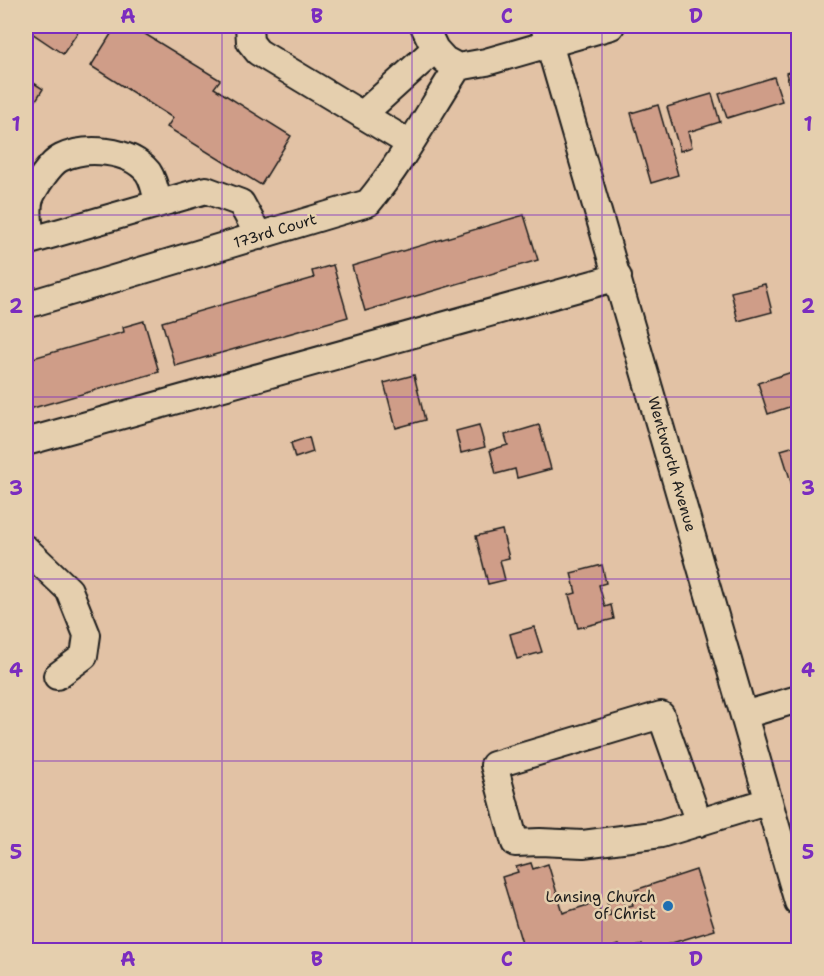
<svg xmlns="http://www.w3.org/2000/svg" width="824" height="976" font-family="'Shantell Sans',sans-serif">
  <style>
    .building { fill: #cf9d88; stroke: #1c1c1c; stroke-width: 1.5 }
    .lines { fill: none; stroke-linecap: round; stroke-linejoin: round }
    .minor-casing { stroke: #1c1c1c; stroke-width: 30 }
    .minor { stroke: #e5cfae; stroke-width: 26 }
    .grid { fill: none; stroke: #7b2cbf; stroke-width: 1.5; stroke-opacity: 0.55 }
    .poi-dot { fill: #1f6fb2; stroke: #e5cfae; stroke-width: 2 }
    .labels { text-anchor: middle; dominant-baseline: central; stroke-width: 5; stroke-linejoin: round; paint-order: stroke }
    .street-label { font-size: 15px; fill: #1c1c1c; stroke: #e5cfae }
    .poi-label { font-size: 15px; fill: #1c1c1c; stroke: #e5cfae; text-anchor: end }
    .neatline { fill: none; stroke: #7b2cbf; stroke-width: 2 }
    .grid-label { font-size: 20px; text-anchor: middle; font-weight: bold; fill: #7b2cbf }
  </style>
  <rect width="100%" height="100%" fill="#e2c2a5"/>
  <filter id="ink" filterUnits="userSpaceOnUse"><feTurbulence type="fractalNoise" baseFrequency=".0167" numOctaves="2"/><feDisplacementMap in="SourceGraphic" scale="12" xChannelSelector="R" yChannelSelector="G"/><feConvolveMatrix kernelMatrix="1 2 1 2 8 2 1 2 1" color-interpolation-filters="sRGB"/></filter>
  <g filter="url(#ink)">
    <path class="building" d="M26 26H82L63 54 26 29Z
      M116 26H132L220 80 214 88 291 136 261 185 167 127 173 118 91 66Z
      M798 69V102L794 103 786 73Z
      M774 77 782 101 727 118 719 94Z
      M26 78 43 89 26 116Z
      M712 94 720 122 688 132 692 147 680 151 667 107Z
      M658 105 678 175 651 183 631 113Z
      M524 215 538 260 365 311 352 266Z
      M333 265 348 317 175 366 162 322 314 278 312 271Z
      M765 284 772 312 738 321 731 292Z
      M144 321 159 372 26 410V360L124 332 123 327Z
      M798 370V404L768 414 758 383Z
      M414 375 425 420 396 428 384 383Z
      M479 425 485 447 461 453 456 431Z
      M539 425 551 469 517 478 515 469 496 474 490 450 508 445 505 435Z
      M309 437 313 452 295 458 291 443Z
      M798 445V497L796 498 781 450Z
      M502 530 509 558 500 560 505 580 488 584 476 536Z
      M602 565 606 583 599 585 605 607 611 605 614 619 578 628 569 595 576 593 571 573Z
      M534 627 542 652 517 659 510 634Z
      M531 863 533 869 548 864 563 913 597 902 602 918 611 915 607 902 622 898 625 907 633 905 629 892 696 870 715 930 649 950H643L642 945 624 950H620L619 945 610 948 611 950H524L502 877 518 872 516 867Z"/>
    <g class="lines">
      <defs>
        <path id="minor" d="M249 26 250 42 258 52 409 143
          M424 26 435 49 445 60 458 67 486 62 611 26
          M544 26 798 902
          M362 115 435 49
          M31 240C30 227 26 211 30 198 35 187 50 163 61 158 86 146 129 149 148 172 154 181 156 193 158 203
          M26 242 206 190 241 203 259 236
          M26 305 368 203C402 162 429 112 458 67
          M26 442 618 277
          M26 549 69 590 87 635 84 656 57 676
          M744 715 798 699
          M699 823 661 715 494 765 515 843 540 842 583 844 661 834 769 801"/>
      </defs>
      <use href="#minor" class="minor-casing"/>
      <use href="#minor" class="minor"/>
    </g>
  </g>
  <path class="grid" d="M222 26V950M412 26V950M602 26V950M26 215H798M26 397H798M26 579H798M26 761H798"/>
  <circle class="poi-dot" cx="668" cy="906" r="6"/>
  <g class="labels">
    <g class="street-label">
      <text transform="translate(275 231) rotate(-17)">173rd Court</text>
      <text transform="translate(672 464) rotate(74)">Wentworth Avenue</text>
    </g>
    <g class="poi-label">
      <text x="656" y="897">Lansing Church<tspan x="656" dy="17">of Christ</tspan></text>
    </g>
  </g>
  <rect width="824" height="976" fill="none" stroke="#e5cfae" stroke-width="66"/>
  <rect x="33" y="33" width="758" height="910" class="neatline"/>
  <g class="grid-label">
    <text x="128" y="23">A</text>
    <text x="317" y="23">B</text>
    <text x="507" y="23">C</text>
    <text x="696" y="23">D</text>
    <text x="16" y="131">1</text>
    <text x="808" y="131">1</text>
    <text x="16" y="313">2</text>
    <text x="808" y="313">2</text>
    <text x="16" y="495">3</text>
    <text x="808" y="495">3</text>
    <text x="16" y="677">4</text>
    <text x="808" y="677">4</text>
    <text x="16" y="859">5</text>
    <text x="808" y="859">5</text>
    <text x="128" y="966">A</text>
    <text x="317" y="966">B</text>
    <text x="507" y="966">C</text>
    <text x="696" y="966">D</text>
  </g>
</svg>
